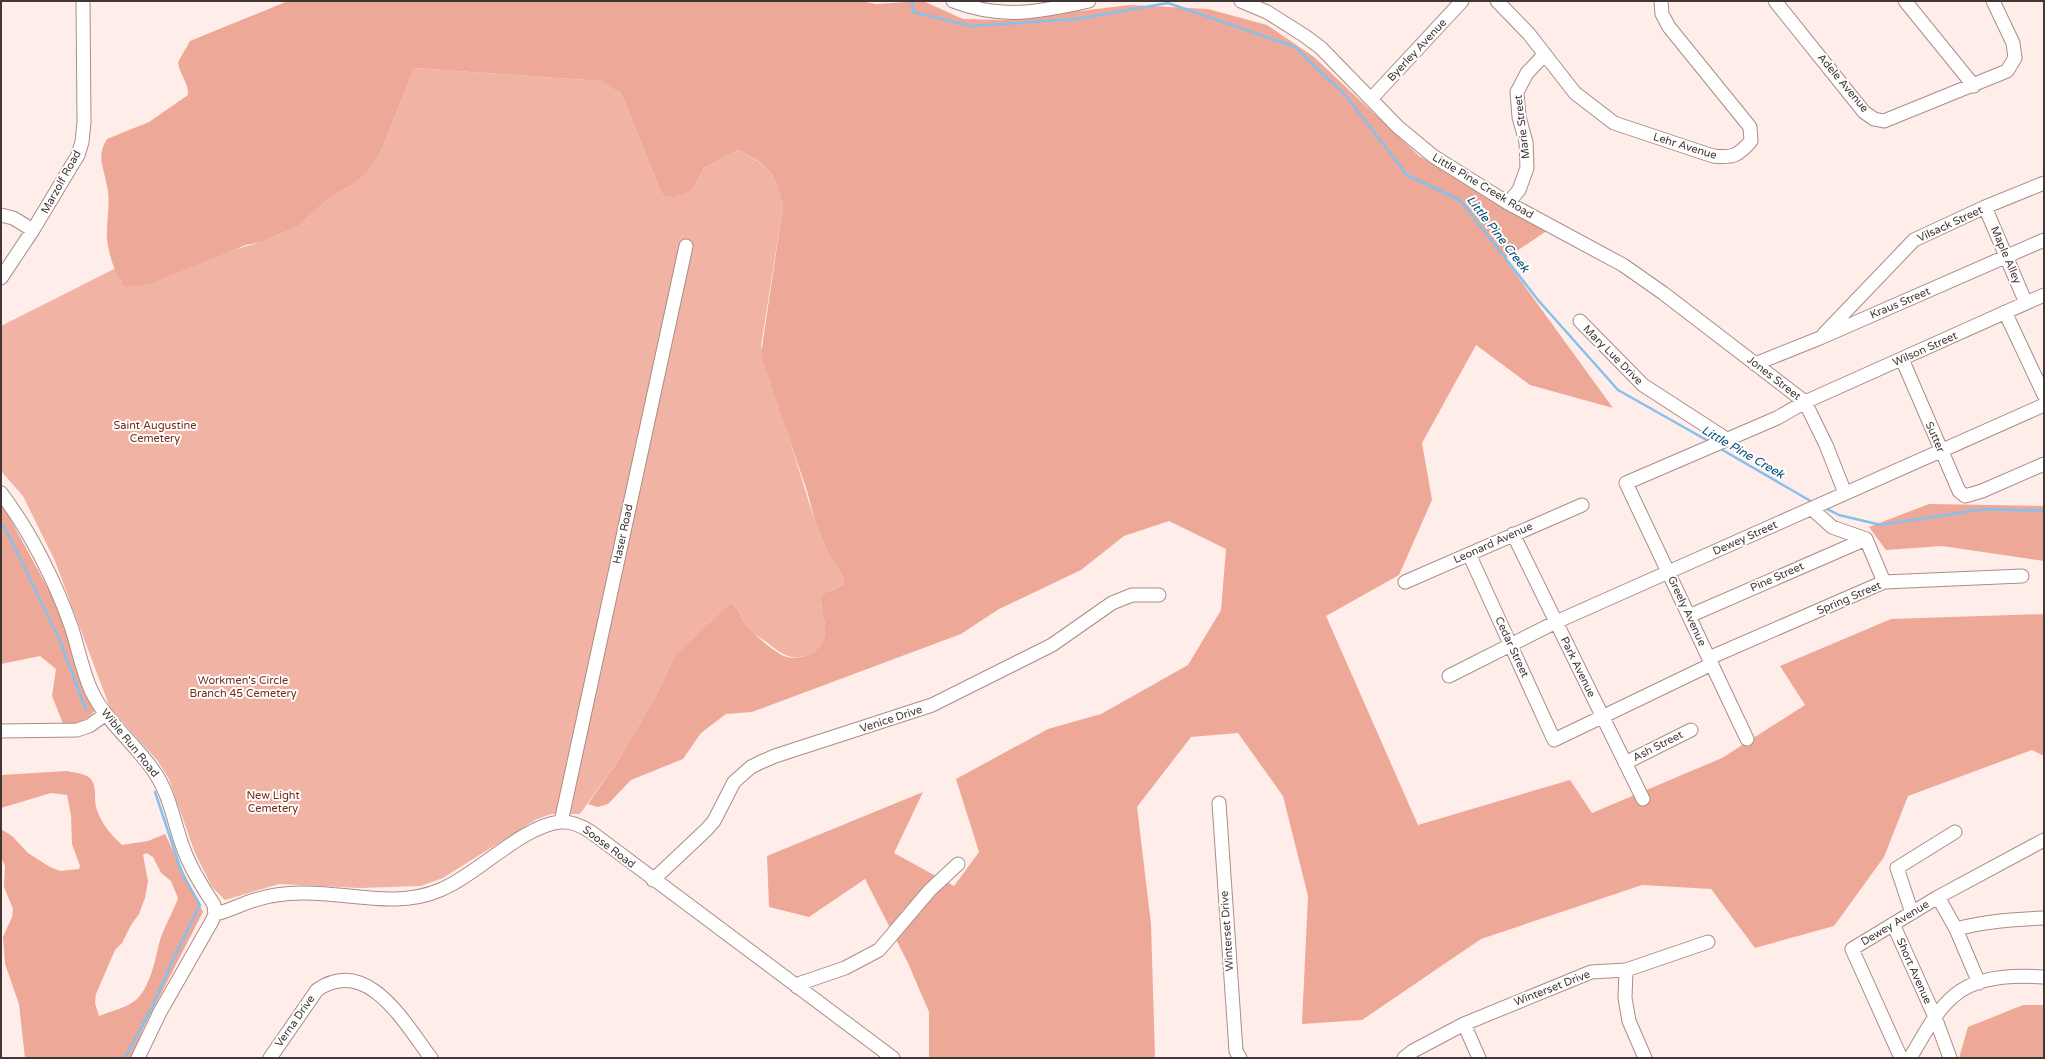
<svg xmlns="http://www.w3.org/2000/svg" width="2045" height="1059" font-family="'Varela Round',sans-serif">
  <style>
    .green { fill: #f0b3a4 }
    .forest { fill: #eea897; fill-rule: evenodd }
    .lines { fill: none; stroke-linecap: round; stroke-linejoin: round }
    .stream { stroke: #85c1ec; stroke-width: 2.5 }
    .minor-casing { stroke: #a88e88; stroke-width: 15 }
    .minor { stroke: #fff; stroke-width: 13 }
    .labels { text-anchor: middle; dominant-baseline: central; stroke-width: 4; stroke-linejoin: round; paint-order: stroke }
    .street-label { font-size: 11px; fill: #413634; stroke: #fff }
    .park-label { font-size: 11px; fill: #7b2917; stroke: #fff }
    .water-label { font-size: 12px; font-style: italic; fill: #014f78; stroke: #fff }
  </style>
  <rect width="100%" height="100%" fill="#ffede9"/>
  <path class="green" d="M414 68 602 81C611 85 618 90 623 98L660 190H692L704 168 738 150C769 166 775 172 783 206L761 346 815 522 828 553 843 577 844 584 829 591 821 604C824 618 831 643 814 652 792 664 782 654 765 641 759 637 752 633 748 627 739 616 745 614 730 603L675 655 657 694 619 759 580 814H551L535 820 443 878 421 886 360 888 279 884 225 900 212 887 195 853 169 779 157 760 110 708 55 561 23 496 1 471V326L116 268 121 282 261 242 297 227 328 199 353 184 368 172 382 149Z"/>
  <path class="forest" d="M288 1H861L876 4 923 1 963 19 1004 20 1130 5 1208 9 1267 25 1314 57 1419 156 1548 230 1505 259 1613 408 1530 385 1476 345 1422 443 1432 500 1399 575 1326 616 1418 825 1570 780 1592 813 1722 758 1805 705 1780 666 1891 619 2044 614V756L2032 750 1908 796 1884 857 1834 926 1755 948 1711 889 1642 885 1481 939 1362 1020 1302 1024 1308 896 1283 796 1238 733 1191 737 1137 807 1151 924 1155 1058H929V1012L908 963 865 879 809 917 769 907 767 856 923 792 894 853 954 886 979 852 956 779 1048 729 1101 714 1188 665 1221 610 1226 549 1169 521 1124 536 1081 570 999 609 961 634 752 712 726 714 701 733 683 759 631 780 608 804 598 807 588 804 619 759 657 694 675 655 730 603C744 613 739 617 748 627 754 635 775 652 784 656 791 659 801 658 808 655 817 651 821 647 824 638 828 623 819 610 822 595L844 584 843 577 828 553 815 522 808 494 761 354 783 206C775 172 769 165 738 150L704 168 692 190 673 197 664 195 660 190 623 98 620 93 602 81 414 68 382 149 368 172 353 184 328 199 297 227 261 242 246 245 151 283 125 287C115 275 108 253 107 238 106 221 111 203 107 186 104 168 96 156 107 139L149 122 188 95C189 83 179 74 178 62L190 41Z
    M1 502 57 605 81 677 95 711C85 720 78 725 64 726L52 696 56 669 40 656 1 664Z
    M1929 504 2044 506V561L1942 546 1886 550 1869 527Z
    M67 771C75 773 85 773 91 779 97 787 94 798 96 807 100 822 111 835 122 845L148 841 165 834 203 912 143 1029 132 1058H25L19 1004 5 964 3 937 12 917 13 909 4 887 5 866 1 857V829L12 836 28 853 50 867 60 871 79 869 80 866 72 844 71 815 67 795 51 793 1 808V775ZM146 853 153 857 161 873 171 881 178 898C173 913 163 928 159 944 155 961 150 987 136 1000 126 1008 111 1011 99 1016L95 1003 96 994 115 950 122 943 131 925 139 914 145 898 148 881 143 855Z
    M2023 1005H2044V1058H1959L1968 1027Z"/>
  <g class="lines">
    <path class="stream" d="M912 1 913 12 971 26 1077 19 1168 3 1295 47 1346 96 1407 175 1460 200 1538 300 1618 390 1710 442
      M1719 448 1814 503
      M1825 508 1839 515 1881 525 1984 509 2044 511
      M1 524 6 530 21 560 60 641 86 710
      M125 1058 153 1005 170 966 200 905 182 873 155 792"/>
    <defs>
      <path id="minor" d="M953 1C1002 20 1040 12 1089 1
        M1241 1 1267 12 1305 36 1321 48 1398 127 1433 156 1508 203 1623 265 1663 293 1805 402 1826 445 1845 493
        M1497 1 1529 34 1575 93 1614 123 1713 156C1733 158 1738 156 1751 141L1750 127 1669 27 1662 14 1661 1
        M1775 1 1864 112 1874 119 1884 121 2007 71 2015 58 2013 43 1993 1
        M1905 1 1974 86
        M1371 99 1462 1
        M1508 203 1519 190 1527 168 1526 142 1519 117 1517 92 1527 73 1544 55
        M1985 207 2026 303
        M1 215 13 218 33 230
        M1 278 33 230 78 155 82 142 84 122 83 1
        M2005 312 2044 395
        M1580 321 1643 385 1728 440
        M1824 334 1914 240 1985 207 2044 183
        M1902 359 1959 491 1965 496 1982 491 2044 464
        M1755 364 1820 338 2044 240
        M1 493C30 531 55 581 71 626 78 647 82 670 91 690 106 723 138 745 157 776 172 800 175 830 186 855 193 873 204 889 214 905L215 914 212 921 160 1012 138 1058
        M1812 509 1832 527 1866 539 1884 582
        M1513 534 1643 799
        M1469 554 1554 740 1712 664
        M1405 582 1582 505
        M1689 616 1866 539
        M1709 658 1884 582 2022 576
        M1449 676 1556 622 2044 405
        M1 731 77 730 89 726 106 714
        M1747 739 1626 483 1777 418 1805 402 2044 295
        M1625 763 1691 730
        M1219 803 1236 1051 1240 1058
        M561 822 686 246
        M653 880 706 830 714 821 734 782 751 767 761 762 775 756 932 705 1052 645 1112 603 1132 595H1159
        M1938 897 1956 929 1979 983
        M1912 913 1897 868 1955 832
        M215 914C229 911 241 904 255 900 270 895 286 893 302 893 348 892 396 909 440 890 477 875 522 826 560 822 572 821 582 826 591 832L893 1058
        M1893 924 1935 1017 1950 1058
        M1956 929C1985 921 2014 919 2044 918
        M1626 970 1625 998 1629 1021 1645 1058
        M797 987 801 983 845 968 879 950 930 890 958 864
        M1464 1024 1479 1058
        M270 1058 317 990C368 955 405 1024 431 1058
        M1404 1058 1413 1051 1464 1024 1591 972 1626 970 1708 942
        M1901 1058 1852 949 1938 897 2044 840
        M1910 1058C1923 1037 1935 1011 1955 995 1977 976 2016 975 2044 977"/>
    </defs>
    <use href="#minor" class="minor-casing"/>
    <use href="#minor" class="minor"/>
  </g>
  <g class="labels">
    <g class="street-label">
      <text transform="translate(1417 50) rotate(-47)">Byerley Avenue</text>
      <text transform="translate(1843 83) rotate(50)">Adele Avenue</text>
      <text transform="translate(1522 127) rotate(-97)">Marie Street</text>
      <text transform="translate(1685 146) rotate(17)">Lehr Avenue</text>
      <text transform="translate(61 182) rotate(-61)">Marzolf Road</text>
      <text transform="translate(1483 186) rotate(31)">Little Pine Creek Road</text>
      <text transform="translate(1950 224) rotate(-25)">Vilsack Street</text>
      <text transform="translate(2006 255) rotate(67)">Maple Alley</text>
      <text transform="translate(1900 303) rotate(-23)">Kraus Street</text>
      <text transform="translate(1925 349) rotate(-24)">Wilson Street</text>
      <text transform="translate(1613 355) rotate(45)">Mary Lue Drive</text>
      <text transform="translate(1774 378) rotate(38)">Jones Street</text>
      <text transform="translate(1935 437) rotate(66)">Sutter</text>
      <text transform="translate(623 534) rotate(-78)">Haser Road</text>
      <text transform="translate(1745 538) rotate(-24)">Dewey Street</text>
      <text transform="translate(1493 543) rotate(-24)">Leonard Avenue</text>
      <text transform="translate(1777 577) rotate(-24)">Pine Street</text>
      <text transform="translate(1849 598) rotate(-23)">Spring Street</text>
      <text transform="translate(1687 611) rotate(65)">Greely Avenue</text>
      <text transform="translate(1512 647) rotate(65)">Cedar Street</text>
      <text transform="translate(1578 667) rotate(64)">Park Avenue</text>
      <text transform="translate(891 719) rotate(-18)">Venice Drive</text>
      <text transform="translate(130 743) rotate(51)">Wible Run Road</text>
      <text transform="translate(1658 746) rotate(-27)">Ash Street</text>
      <text transform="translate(609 847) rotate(37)">Soose Road</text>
      <text transform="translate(1895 923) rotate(-31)">Dewey Avenue</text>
      <text transform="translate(1227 931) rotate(-94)">Winterset Drive</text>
      <text transform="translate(1914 971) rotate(66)">Short Avenue</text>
      <text transform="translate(1552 988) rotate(-21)">Winterset Drive</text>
      <text transform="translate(295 1021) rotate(-55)">Verna Drive</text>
    </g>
    <g class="park-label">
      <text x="155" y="425">Saint Augustine<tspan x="155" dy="13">Cemetery</tspan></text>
      <text x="243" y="680">Workmen's Circle<tspan x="243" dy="13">Branch 45 Cemetery</tspan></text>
      <text x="273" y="795">New Light<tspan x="273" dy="13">Cemetery</tspan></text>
    </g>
    <g class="water-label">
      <text transform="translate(1498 234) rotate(52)">Little Pine Creek</text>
      <text transform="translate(1743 452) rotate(30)">Little Pine Creek</text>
    </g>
  </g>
  <rect width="2045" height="1059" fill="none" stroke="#413634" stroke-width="4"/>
</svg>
